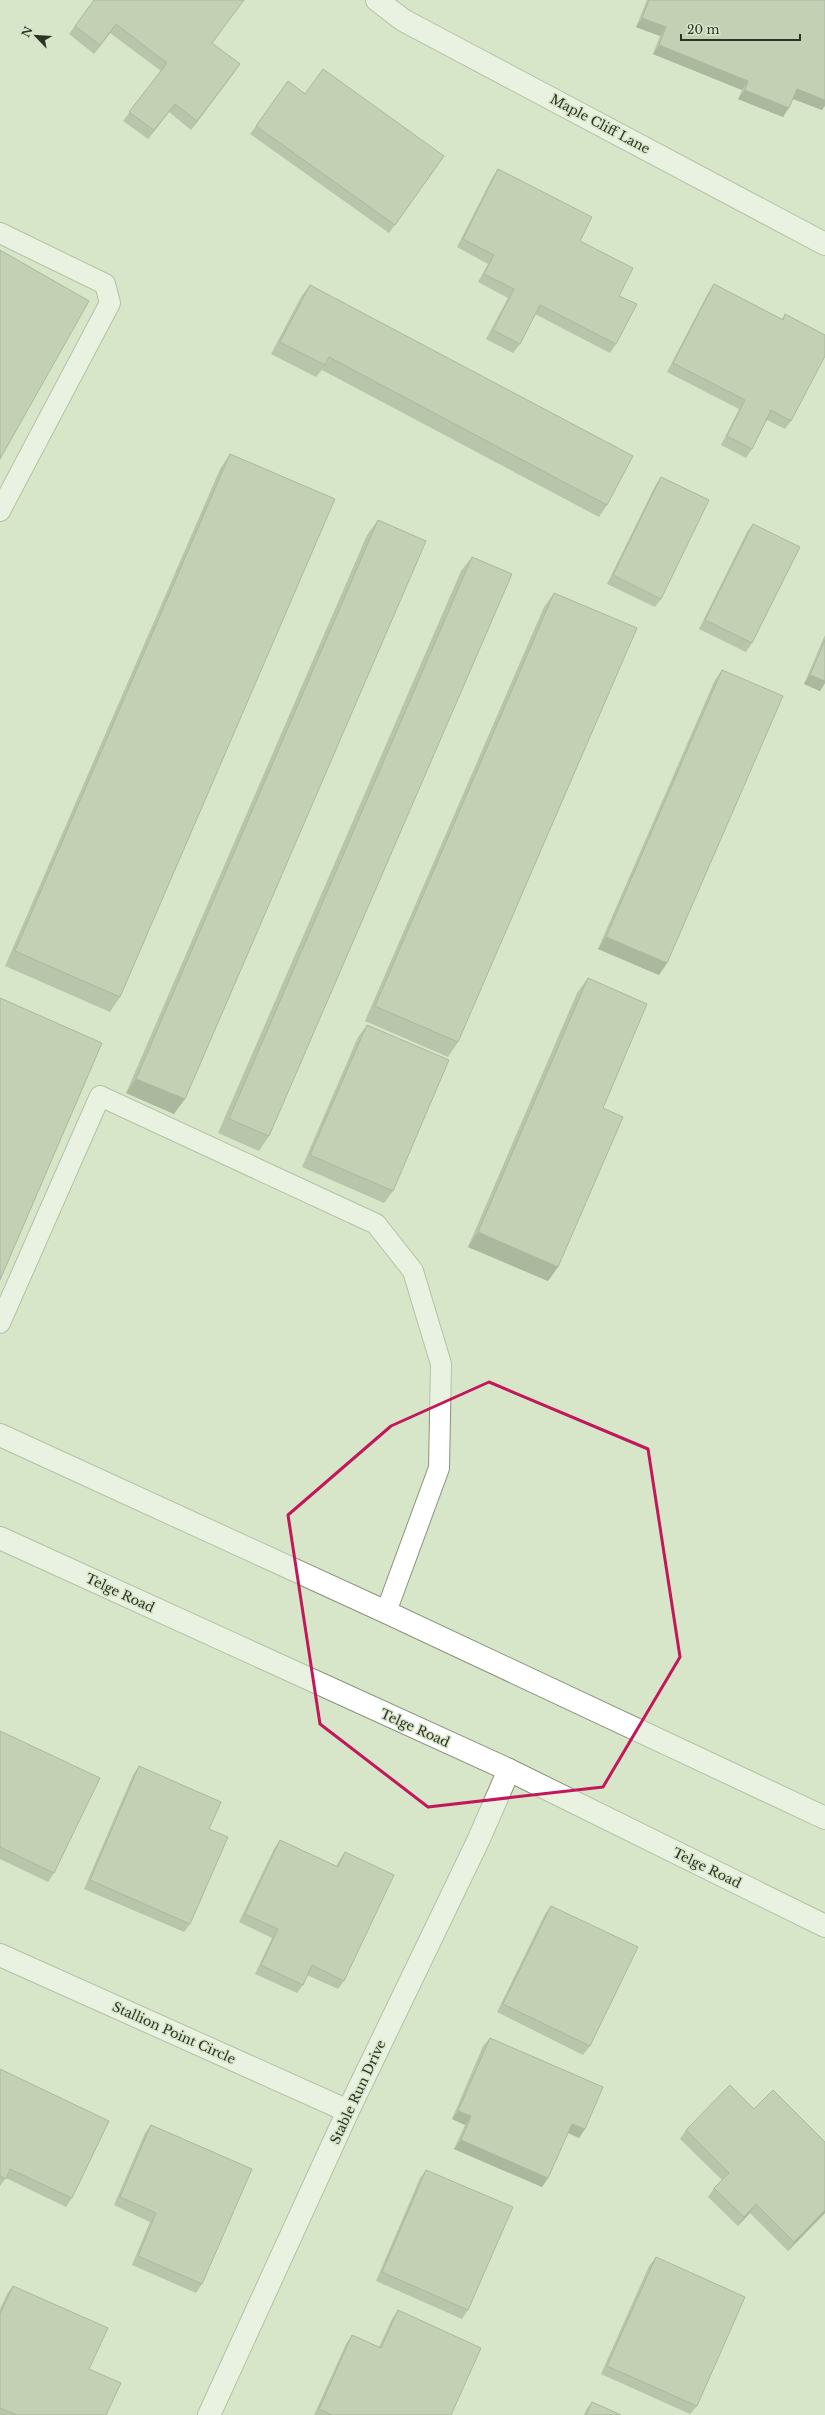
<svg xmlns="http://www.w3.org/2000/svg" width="825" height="2415" font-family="'Libre Baskerville',serif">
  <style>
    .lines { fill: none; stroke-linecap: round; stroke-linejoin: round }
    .lane-casing { stroke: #89957a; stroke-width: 22 }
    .street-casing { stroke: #89957a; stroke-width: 24 }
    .secondary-casing { stroke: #89957a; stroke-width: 24 }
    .lane { stroke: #fff; stroke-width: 20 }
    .street { stroke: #fff; stroke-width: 22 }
    .secondary { stroke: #fff; stroke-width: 22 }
    .wall { fill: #929d85 }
    .shaded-wall { fill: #77806c }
    .building { fill: #aab79b; stroke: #77806c }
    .marked { fill: none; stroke: #c2185b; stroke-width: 3; stroke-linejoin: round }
    .labels { text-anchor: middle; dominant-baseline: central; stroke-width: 3; stroke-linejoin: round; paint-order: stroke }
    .street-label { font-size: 13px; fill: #2e3328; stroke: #d7e5c8 }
  </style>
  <rect width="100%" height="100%" fill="#d7e5c8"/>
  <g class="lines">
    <defs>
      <path id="lane" d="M0 233 105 284 110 303 0 511
        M0 1323 100 1096 376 1224 413 1271 441 1364 439 1468 386 1612"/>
      <path id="street" d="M377 0 403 20 825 244
        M0 1955 348 2111
        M209 2415 348 2111 478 1841 509 1770"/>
      <path id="secondary" d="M0 1435 386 1612 825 1818
        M0 1538 509 1770 825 1926"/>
    </defs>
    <use href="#lane" class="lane-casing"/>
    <use href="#street" class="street-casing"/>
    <use href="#secondary" class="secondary-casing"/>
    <use href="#lane" class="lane"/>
    <use href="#street" class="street"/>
    <use href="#secondary" class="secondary"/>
  </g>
  <path class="wall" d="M647 0H825L822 110 793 98 783 117 738 99 742 90 653 54 660 36 636 27Z
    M239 7 212 43 240 64 191 130 169 112 148 139 123 121 161 71 110 33 94 54 69 34 75 26Z
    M288 81 305 94 444 156 389 233 250 134Z
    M498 169 580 241 619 296 616 344 610 353 535 314 520 344 513 353 486 339 508 298 478 282 488 264 457 247 492 178Z
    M714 284 782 319 785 314 791 421 785 429 767 420 752 449 746 458 721 445 739 409 667 372 708 293Z
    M310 285 607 505 599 517 322 370 316 377 271 354 301 297Z
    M230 454 120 997 110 1012 5 966 220 469Z
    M661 477V599L655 607 607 584 655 486Z
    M378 520 174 1114 126 1093 367 535Z
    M753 524 752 643 746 652 699 629 747 532Z
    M472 557 269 1136 259 1151 218 1133 461 571Z
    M554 593 458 1042 448 1057 365 1021 544 607Z
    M825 635V683L820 691 804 684Z
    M722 670 667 963 659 975 598 949 714 682Z
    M588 978 603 1108 558 1267 548 1281 468 1247 577 993Z
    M367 1025 393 1191 384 1203 302 1167 358 1037Z
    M0 1731 54 1873 48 1882 0 1859Z
    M139 1766 190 1924 184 1932 84 1889 133 1775Z
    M280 1840 336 1866 339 1861 345 1852 344 1981 338 1989 307 1975 303 1985 297 1993 255 1974 272 1938 239 1922 274 1849Z
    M551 1906 590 2046 583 2055 497 2012 545 1914Z
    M490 2038 585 2129 579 2138 568 2133 548 2178 542 2187 454 2149 465 2125 452 2119 483 2046Z
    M0 2069 72 2198 66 2207 6 2178 0 2186Z
    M754 2109 825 2142V2213L788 2251 750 2213 738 2226 708 2197 714 2188 722 2180 680 2139 686 2130Z
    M151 2125 202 2284 196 2293 132 2265 150 2222 114 2205 145 2133Z
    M426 2170 468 2310 462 2319 376 2281 420 2178Z
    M656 2257 697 2406 690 2414 601 2374 649 2266Z
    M13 2286 89 2369 106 2415H0V2309L7 2294Z
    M398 2310 451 2415H314L346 2344 352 2335 379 2347 392 2319Z
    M592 2402 621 2415H584L586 2410Z"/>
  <path class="shaded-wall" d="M642 18 666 27 660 36 636 27Z
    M116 24 110 33 94 54 100 45Z
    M659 45 748 81 742 90 653 54Z
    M240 64 234 73 191 130 197 121Z
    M797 89 825 100V106L822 110 790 98Z
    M745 90 789 108 783 117 738 99Z
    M175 104 169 112 148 139 154 130Z
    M810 675 825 681V683L820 691 804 684Z
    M606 937 667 963 659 975 598 949Z
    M136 1079 185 1099 174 1114 126 1093Z
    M478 1232 558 1267 548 1281 468 1247Z
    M458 2111 471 2116 465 2125 452 2119Z
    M572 2124 585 2129 579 2138 566 2132Z
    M461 2140 548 2178 542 2187 454 2149Z
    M756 2204 750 2213 738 2226 744 2217Z
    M825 2210V2213L788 2251 794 2242Z"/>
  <path class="building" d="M94 0H244L212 43 240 64 197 121 175 104 154 130 129 112 167 63 116 24 100 45 75 26Z
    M649 0H825V100L797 89 789 108 745 90 748 81 659 45 666 27 642 18Z
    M323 69 444 156 395 225 256 126 288 81 305 94Z
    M498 169 592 217 580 241 633 268 619 296 637 304 616 344 540 305 520 344 493 330 514 289 484 274 494 255 463 239Z
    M0 250 89 301 0 459Z
    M714 284 783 320 785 314 825 335V356L791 421 771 410 752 449 727 436 745 400 673 363Z
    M310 285 633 456 607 505 329 357 325 365 280 342Z
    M230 454 335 499 120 997 15 951Z
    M661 477 709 500 661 599 613 575Z
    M378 520 426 541 185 1099 136 1079Z
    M753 524 800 547 752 643 705 620Z
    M472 557 512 574 269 1136 229 1119Z
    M554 593 637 628 458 1042 375 1006Z
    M825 640V681L810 675Z
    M722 670 783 696 667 963 606 937Z
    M588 978 647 1004 603 1108 623 1117 558 1267 478 1232Z
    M0 998 102 1043 0 1280Z
    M367 1025 449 1060 393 1191 310 1155Z
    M0 1731 100 1778 54 1873 0 1847Z
    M139 1766 221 1802 209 1829 228 1837 190 1924 90 1880Z
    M280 1840 338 1867 345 1852 394 1875 344 1981 312 1965 303 1985 261 1965 278 1929 245 1914Z
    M551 1906 638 1947 590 2046 503 2004Z
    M490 2038 603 2087 585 2129 572 2124 548 2178 461 2140 471 2116 458 2111Z
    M0 2069 109 2121 72 2198 10 2169 6 2179 0 2176Z
    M730 2085 754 2109 773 2090 825 2142V2210L794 2242 756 2204 744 2217 714 2188 729 2173 686 2130Z
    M151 2125 252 2169 202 2284 138 2256 156 2213 120 2197Z
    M426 2170 513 2207 468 2310 382 2272Z
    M656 2257 745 2297 697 2406 607 2366Z
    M13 2286 108 2328 89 2369 121 2383 106 2415H17L0 2408V2314Z
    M398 2310 481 2348 451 2415H332L319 2409 352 2335 381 2348Z
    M592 2402 621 2415H586Z"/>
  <path d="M0 0H825V2415H0ZM489 1382 648 1449 680 1657 603 1787 428 1807 320 1724 288 1515 391 1426Z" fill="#d7e5c8" fill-opacity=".55" fill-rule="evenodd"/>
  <path class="marked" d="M489 1382 648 1449 680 1657 603 1787 428 1807 320 1724 288 1515 391 1426Z"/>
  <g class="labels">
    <g class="street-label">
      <text transform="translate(600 124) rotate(28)">Maple Cliff Lane</text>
      <text transform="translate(120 1593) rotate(25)">Telge Road</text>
      <text transform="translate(415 1728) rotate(24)">Telge Road</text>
      <text transform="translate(707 1868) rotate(26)">Telge Road</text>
      <text transform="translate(174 2033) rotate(24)">Stallion Point Circle</text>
      <text transform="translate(358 2092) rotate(-65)">Stable Run Drive</text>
    </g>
  </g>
  <g transform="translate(36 36) rotate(295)" stroke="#d7e5c8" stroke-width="3" paint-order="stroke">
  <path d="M0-3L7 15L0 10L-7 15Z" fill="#2e3328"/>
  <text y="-6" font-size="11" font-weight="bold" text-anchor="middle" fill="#2e3328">N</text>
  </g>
  <path d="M681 34v6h119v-6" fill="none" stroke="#2e3328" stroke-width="2"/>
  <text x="687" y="34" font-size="12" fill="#2e3328" stroke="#d7e5c8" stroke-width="3" paint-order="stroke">20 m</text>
</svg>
